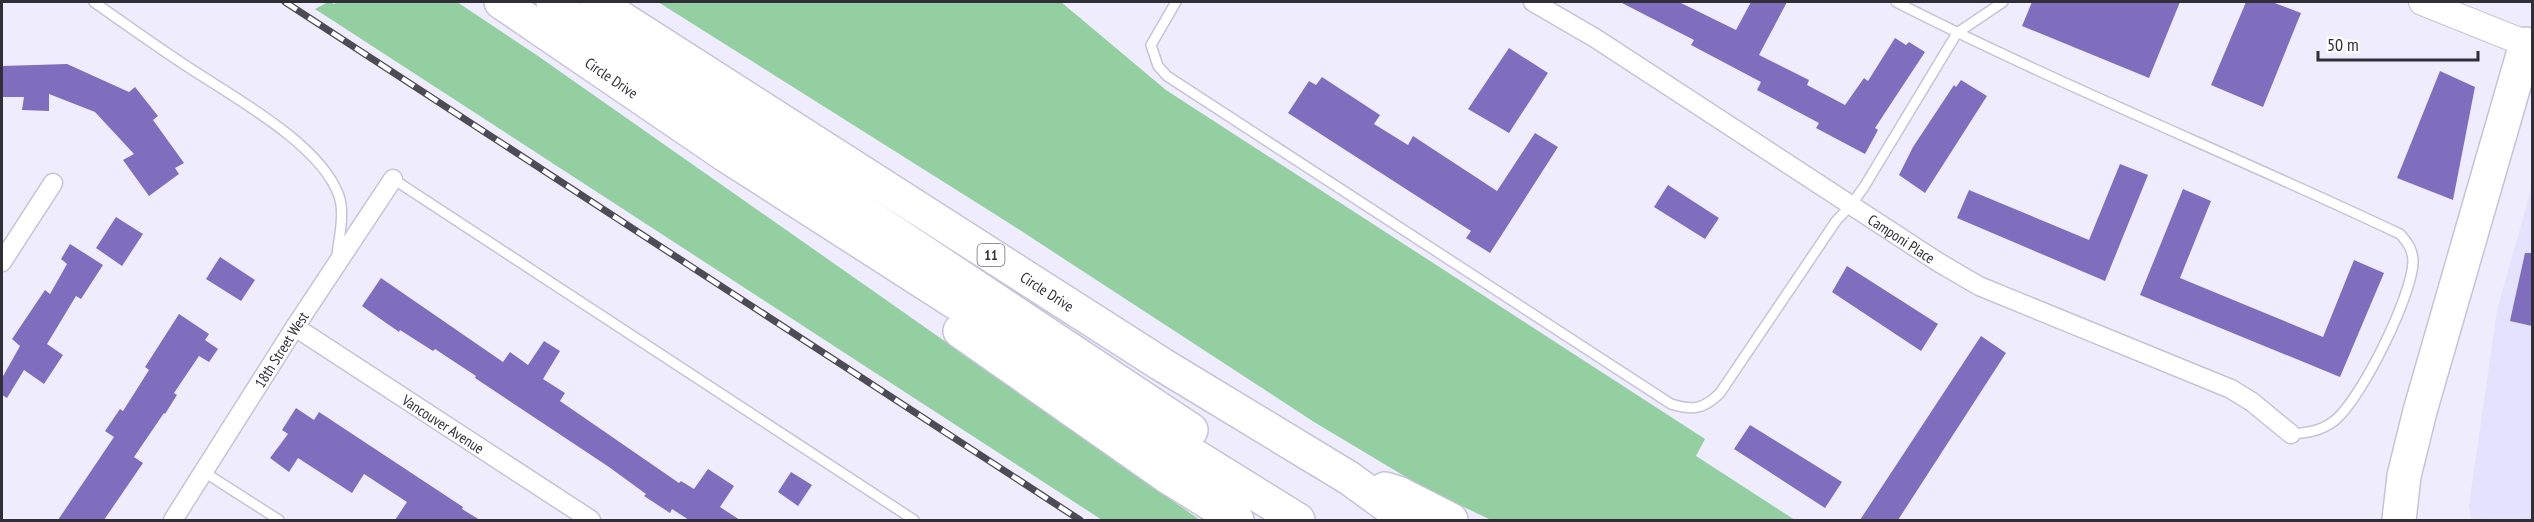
<svg xmlns="http://www.w3.org/2000/svg" width="2534" height="522" font-family="'PT Sans Narrow',sans-serif">
  <style>
    .built { fill: #e5e2fd }
    .green { fill: #94cfa2 }
    .building { fill: #7e6ebd }
    .lines { fill: none; stroke-linecap: round; stroke-linejoin: round }
    .lane-casing { stroke: #c5c3d7; stroke-width: 12 }
    .street-casing { stroke: #c5c3d7; stroke-width: 21 }
    .secondary-casing { stroke: #c5c3d7; stroke-width: 28 }
    .highway-casing { stroke: #c5c3d7; stroke-width: 36 }
    .lane { stroke: #fff; stroke-width: 9 }
    .street { stroke: #fff; stroke-width: 18 }
    .secondary { stroke: #fff; stroke-width: 26 }
    .highway { stroke: #fff; stroke-width: 33 }
    .rail-casing { stroke: #4d4c55; stroke-width: 7 }
    .rail { stroke: #fff; stroke-width: 4.5; stroke-dasharray: 14; stroke-linecap: butt }
    .labels { text-anchor: middle; dominant-baseline: central; stroke-width: 4.5; stroke-linejoin: round; paint-order: stroke }
    .shield { fill: #fff; stroke: #6e6d73; stroke-width: 1.5 }
    .shield-label { font-size: 14px; font-weight: bold; fill: #302f37 }
    .street-label { font-size: 15px; fill: #302f37; stroke: #fff }
  </style>
  <rect width="100%" height="100%" fill="#efedfd"/>
  <path class="built" d="M2532 186V520H2471L2469 505 2497 310Z"/>
  <path class="green" d="M328 2 335 4 336 2H457L538 56 1200 520H1102L315 9Z
    M658 2H1061L1166 90 1705 439 1696 456 1795 520H1491L1426 489 1314 422 1012 225Z"/>
  <path class="building" d="M1620 2H1679L1736 30 1751 2H1787L1759 55 1809 80 1807 85 1845 105 1864 78 1868 81 1895 38 1906 45 1909 42 1925 52 1875 128 1878 130 1865 154 1816 128 1819 123 1757 90 1761 82 1691 45 1694 40Z
    M2032 2H2180L2149 78 2022 26Z
    M2246 2H2272L2301 13 2263 107 2211 85Z
    M1509 48 1548 73 1509 133 1468 109Z
    M67 64 129 92 135 87 158 116 153 120 184 163 175 168 179 174 149 196 123 160 134 154 95 112 49 94V111L22 110 24 97H2V66Z
    M2440 71 2475 87 2453 200 2397 178Z
    M1322 77 1380 115 1374 124 1408 145 1413 136 1497 191 1535 133 1558 147 1490 253 1466 238 1471 231 1288 113 1309 81 1316 85Z
    M1961 80 1987 96 1925 193 1899 175 1913 147 1954 85 1956 87Z
    M2120 164 2148 175 2105 281 1957 218 1969 190 2089 240Z
    M1668 185 1719 218 1705 239 1654 207Z
    M2183 189 2211 201 2180 278 2323 337 2354 260 2384 273 2340 377 2140 295Z
    M116 217 143 234 122 266 96 248Z
    M70 244 103 265 81 299 76 296 47 344 63 355 44 384 24 370 7 398 2 395V378L20 346 12 339 45 290 50 294 67 264 61 259Z
    M2525 253H2532V326L2510 321Z
    M220 257 255 280 241 301 206 279Z
    M1847 266 1938 324 1921 351 1832 292Z
    M381 278 503 362 510 352 528 365 544 341 560 351 543 379 565 393 560 401 679 483 681 481 694 489 708 469 734 486 720 507 740 520H689L672 509 670 513 644 496 646 494 609 467 475 378 476 376 435 349 433 351 400 330 399 332 362 306Z
    M179 314 209 334 205 340 218 349 209 362 199 356 174 393 177 395 165 414 164 413 134 457 143 463 104 520H58L114 437 105 431 120 409 123 411 149 370 145 367Z
    M1981 336 2006 353 1898 520H1860Z
    M296 408 314 420 319 412 463 507 462 509 480 520H395L407 502 364 474 352 493 298 458 289 472 270 458 288 434 282 430Z
    M1750 425 1842 482 1825 508 1734 449Z
    M791 472 812 485 798 506 778 492Z"/>
  <g class="lines">
    <defs>
      <path id="lane" d="M94 2C125 24 156 46 188 67 233 97 321 144 339 196 345 214 339 237 337 255
        M1176 2 1151 45 1158 66 1167 76 1671 404C1693 411 1704 409 1720 393L1836 221 1851 205 1864 187 1957 33 2003 2
        M1896 2C2061 86 2233 155 2400 234 2408 243 2413 250 2413 262 2412 296 2361 400 2334 421 2321 431 2307 433 2291 434
        M393 179 914 520
        M204 472 279 520"/>
      <g id="street">
        <path id="s1" d="M1533 2 1595 38 1938 262 1979 286 2231 389 2252 402 2291 434"/>
        <path d="M2 262 53 183"/>
        <path id="s2" d="M295 327 591 520"/>
        <path id="s3" d="M173 520 295 327 393 179"/>
      </g>
      <path id="secondary" d="M2422 2 2532 46"/>
      <g id="highway">
        <path id="s4" d="M501 2 724 154 1193 455 1298 520"/>
        <path d="M553 2 568 16 1191 430"/>
        <path id="s5" d="M596 2 1161 364 1349 478 1407 520"/>
        <path d="M960 331 1168 477 1237 520"/>
        <path d="M1385 489 1398 493 1451 520"/>
        <path d="M2399 520 2404 476 2420 411 2526 44"/>
      </g>
    </defs>
    <use href="#lane" class="lane-casing"/>
    <use href="#street" class="street-casing"/>
    <use href="#secondary" class="secondary-casing"/>
    <use href="#highway" class="highway-casing"/>
    <use href="#lane" class="lane"/>
    <use href="#street" class="street"/>
    <use href="#secondary" class="secondary"/>
    <use href="#highway" class="highway"/>
    <defs>
      <path id="rail" d="M285 2 1080 520"/>
    </defs>
    <use href="#rail" class="rail-casing"/>
    <use href="#rail" class="rail"/>
  </g>
  <g class="labels">
    <rect class="shield" x="977.5" y="244" width="27" height="22" rx="4.5"/>
    <g class="shield-label">
      <text x="991" y="255">11</text>
    </g>
    <g class="street-label">
      <text stroke="none"><textPath href="#s4" startOffset="134">Circle Drive</textPath></text>
      <text stroke="none"><textPath href="#s1" startOffset="438">Camponi Place</textPath></text>
      <text stroke="none"><textPath href="#s5" startOffset="536">Circle Drive</textPath></text>
      <text stroke="none"><textPath href="#s3" startOffset="202">18th Street West</textPath></text>
      <text stroke="none"><textPath href="#s2" startOffset="177">Vancouver Avenue</textPath></text>
    </g>
  </g>
  <rect width="2534" height="522" fill="none" stroke="#302f37" stroke-width="6"/>
  <path d="M2318 51v9h160v-9" fill="none" stroke="#302f37" stroke-width="3"/>
  <text x="2327" y="51" font-size="18" fill="#302f37" stroke="#ffffff" stroke-width="4.5" paint-order="stroke">50 m</text>
</svg>
